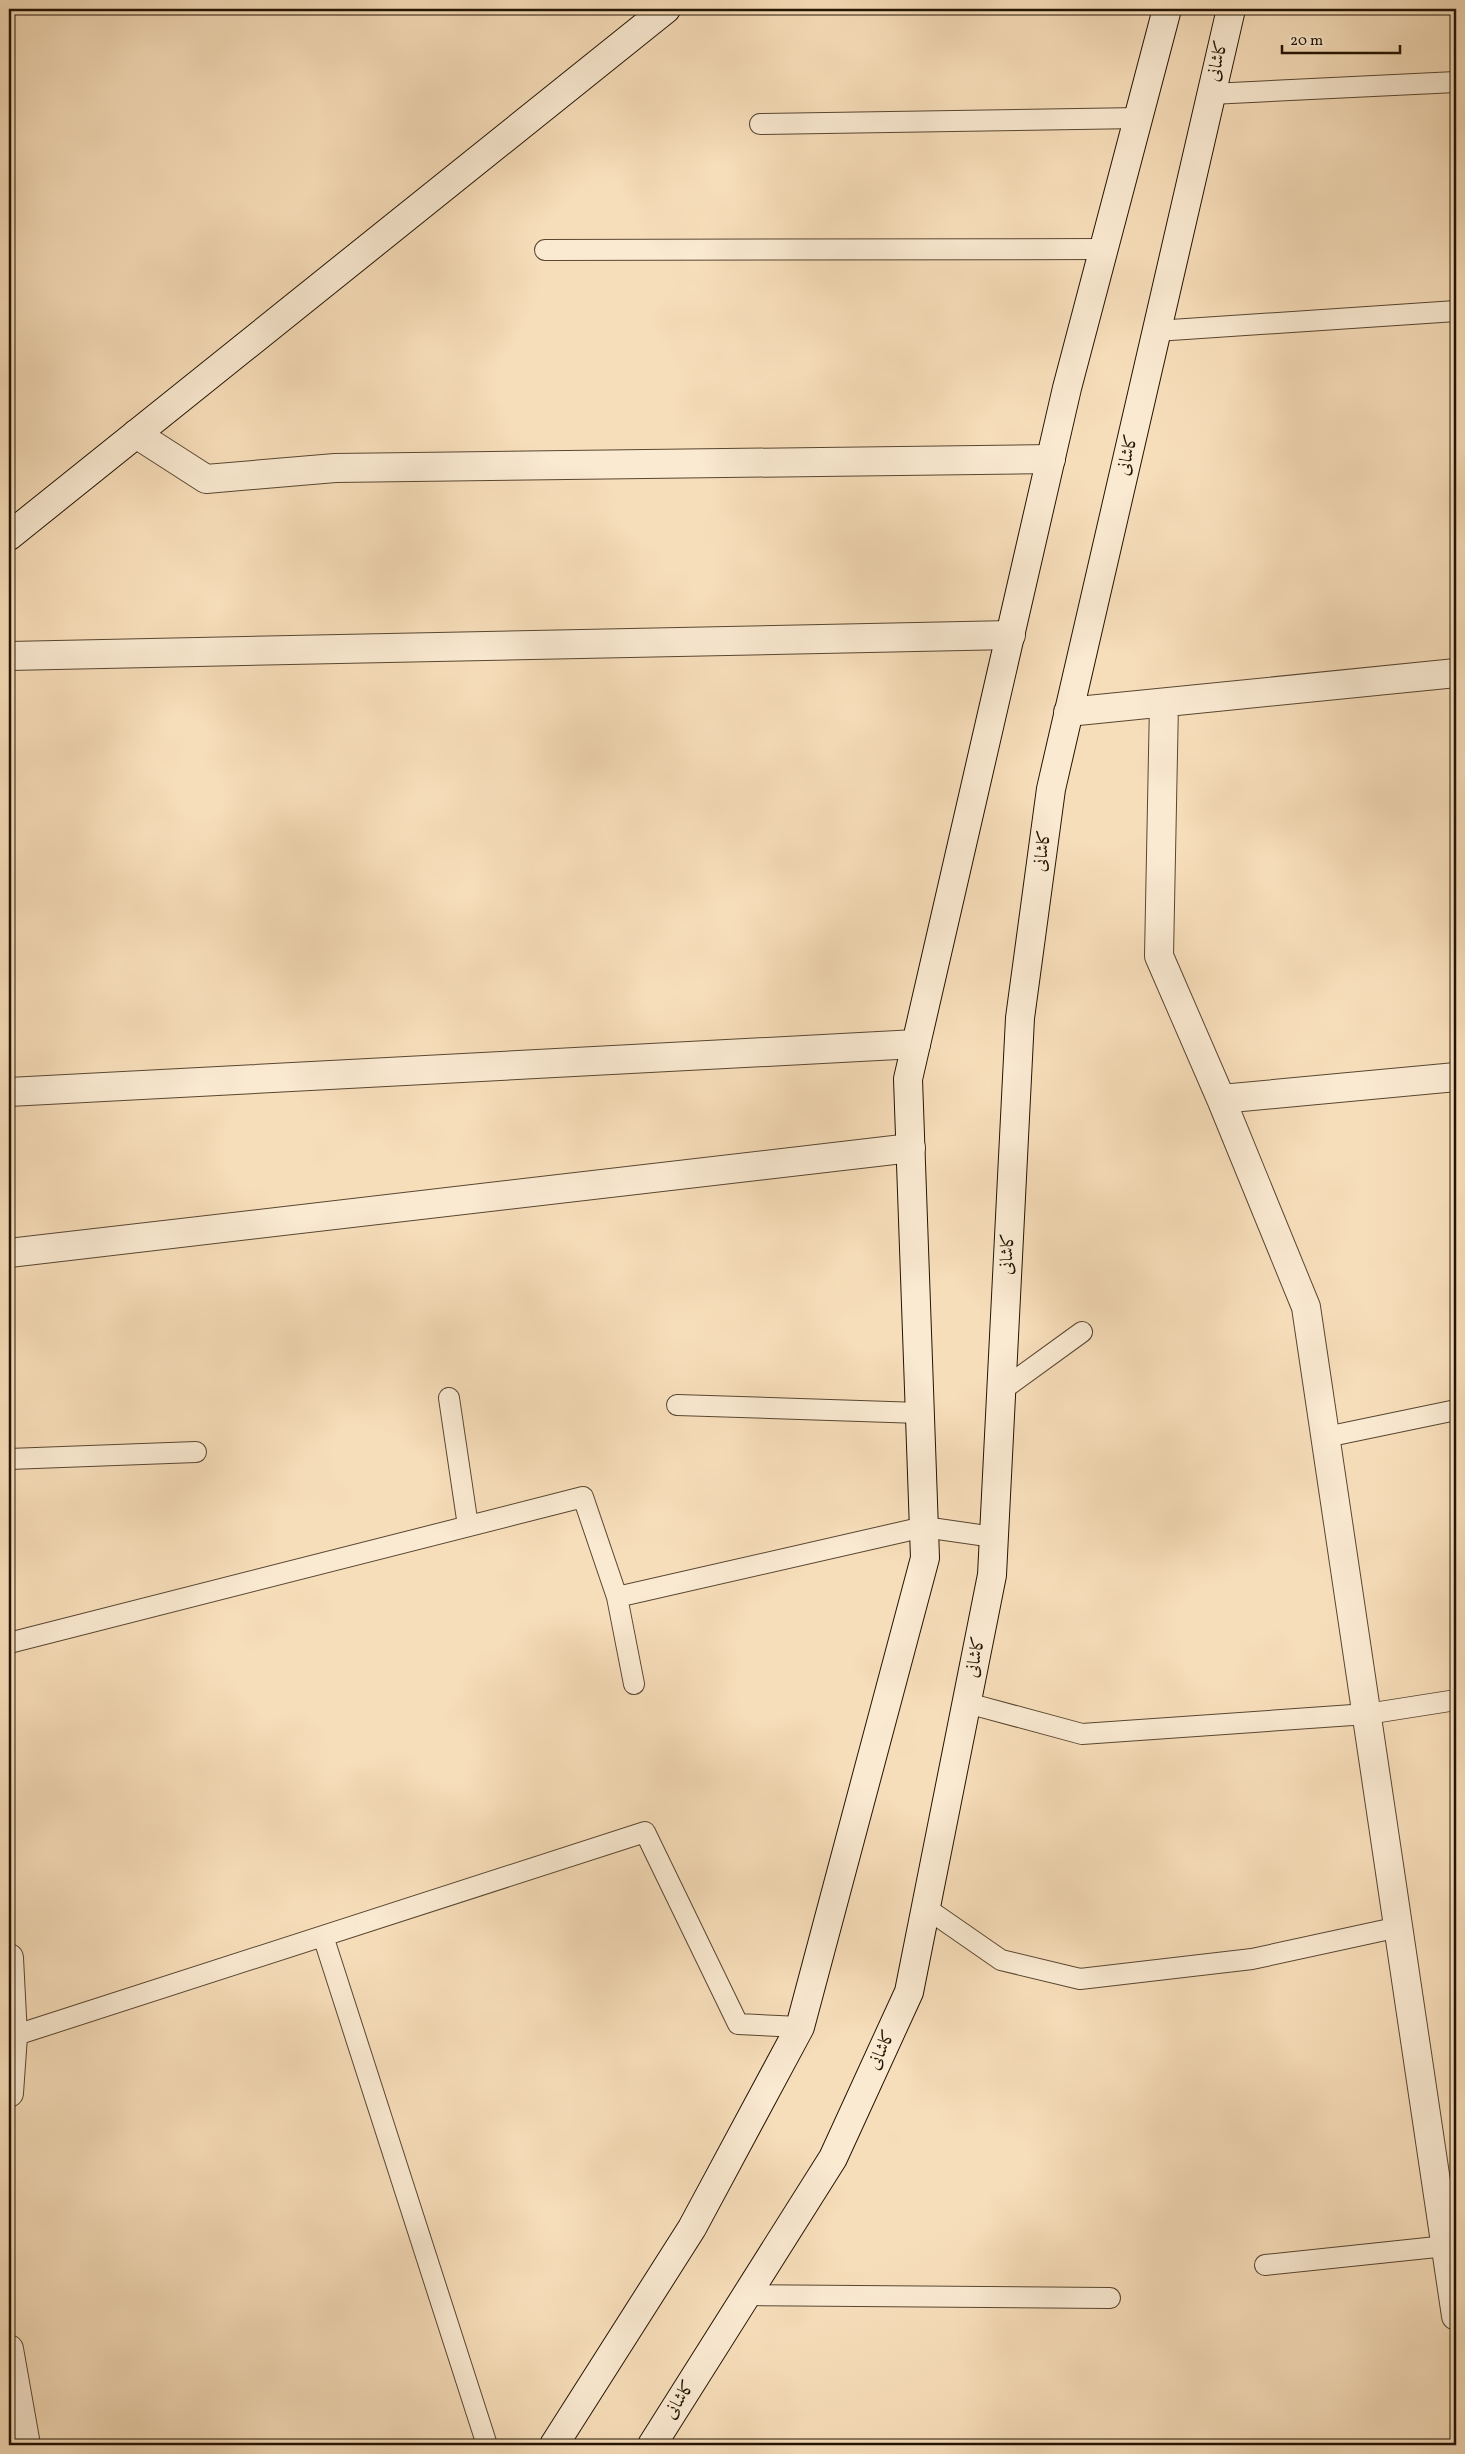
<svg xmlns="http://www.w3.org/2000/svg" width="1465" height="2454" font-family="Vollkorn,Amiri,serif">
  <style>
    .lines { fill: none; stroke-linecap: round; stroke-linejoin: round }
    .lane-casing { stroke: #594631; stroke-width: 22 }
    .street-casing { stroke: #594631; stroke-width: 30 }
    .secondary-casing { stroke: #241403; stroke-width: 30 }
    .lane { stroke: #faead2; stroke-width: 20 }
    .street { stroke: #faead2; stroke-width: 28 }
    .secondary { stroke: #faead2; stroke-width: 28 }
    .labels { text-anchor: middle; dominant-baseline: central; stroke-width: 5; stroke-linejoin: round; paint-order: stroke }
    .street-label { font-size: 18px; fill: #241403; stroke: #faead2 }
  </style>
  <rect width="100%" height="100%" fill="#f7deba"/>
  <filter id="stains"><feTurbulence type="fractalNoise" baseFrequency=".004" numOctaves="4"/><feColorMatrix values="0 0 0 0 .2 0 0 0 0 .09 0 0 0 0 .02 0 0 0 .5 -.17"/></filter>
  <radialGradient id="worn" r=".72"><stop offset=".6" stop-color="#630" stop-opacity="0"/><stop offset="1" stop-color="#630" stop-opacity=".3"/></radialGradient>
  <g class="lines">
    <defs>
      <path id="lane" d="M1211 94 1456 82
        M760 124 1139 118
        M545 250 1105 249
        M1156 331 1456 311
        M1002 1390 1082 1332
        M449 1398 468 1526
        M677 1405 920 1413
        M1326 1437 1456 1410
        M9 1459 196 1452
        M617 1597 924 1527 994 1537
        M9 1643 583 1497 617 1597 634 1684
        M967 1703 1082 1734 1367 1714 1456 1700
        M926 1908 1001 1960 1080 1979 1252 1959 1399 1927
        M323 1936 487 2445
        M13 2036 645 1832 738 2024 800 2027
        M1265 2265 1446 2246
        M746 2295 1110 2298"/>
      <path id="street" d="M136 434 206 479 335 468 1051 459
        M9 656 1011 635
        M1164 703 1159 956 1221 1099 1306 1307 1456 2316
        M1068 712 1456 673
        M9 1092 916 1044
        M1221 1099 1456 1077
        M9 1253 911 1148
        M9 1958 13 2036 9 2093
        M9 2349 26 2445"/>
      <path id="secondary" d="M9 536 666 9
        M554 2445 692 2228 800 2027 925 1558 908 1079 1067 388 1167 9
        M652 2445 833 2158 909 1992 992 1575 1020 1018 1051 789 1231 9"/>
    </defs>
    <use href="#lane" class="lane-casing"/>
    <use href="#street" class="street-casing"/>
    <use href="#secondary" class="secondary-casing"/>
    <use href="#lane" class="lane"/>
    <use href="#street" class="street"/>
    <use href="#secondary" class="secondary"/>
  </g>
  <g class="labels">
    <g class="street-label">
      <text transform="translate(1218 61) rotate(-77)">کاشانی</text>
      <text transform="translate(1128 455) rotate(-77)">کاشانی</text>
      <text transform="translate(1043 851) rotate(-82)">کاشانی</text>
      <text transform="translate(1008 1254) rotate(-87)">کاشانی</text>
      <text transform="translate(976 1657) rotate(-79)">کاشانی</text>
      <text transform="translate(882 2050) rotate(-65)">کاشانی</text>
      <text transform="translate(680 2400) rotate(-58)">کاشانی</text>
    </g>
  </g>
  <rect width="1465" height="2454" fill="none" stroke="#f7deba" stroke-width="30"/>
  <rect x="10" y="10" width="1445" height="2434" fill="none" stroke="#241403" stroke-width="2.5"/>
  <rect x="15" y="15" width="1435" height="2424" fill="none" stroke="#241403"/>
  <path d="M1282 45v8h118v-8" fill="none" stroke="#241403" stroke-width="2.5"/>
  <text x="1290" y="45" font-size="15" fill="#241403" stroke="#faead2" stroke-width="4" paint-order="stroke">20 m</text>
  <rect width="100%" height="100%" filter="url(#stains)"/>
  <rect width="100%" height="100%" fill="url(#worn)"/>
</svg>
